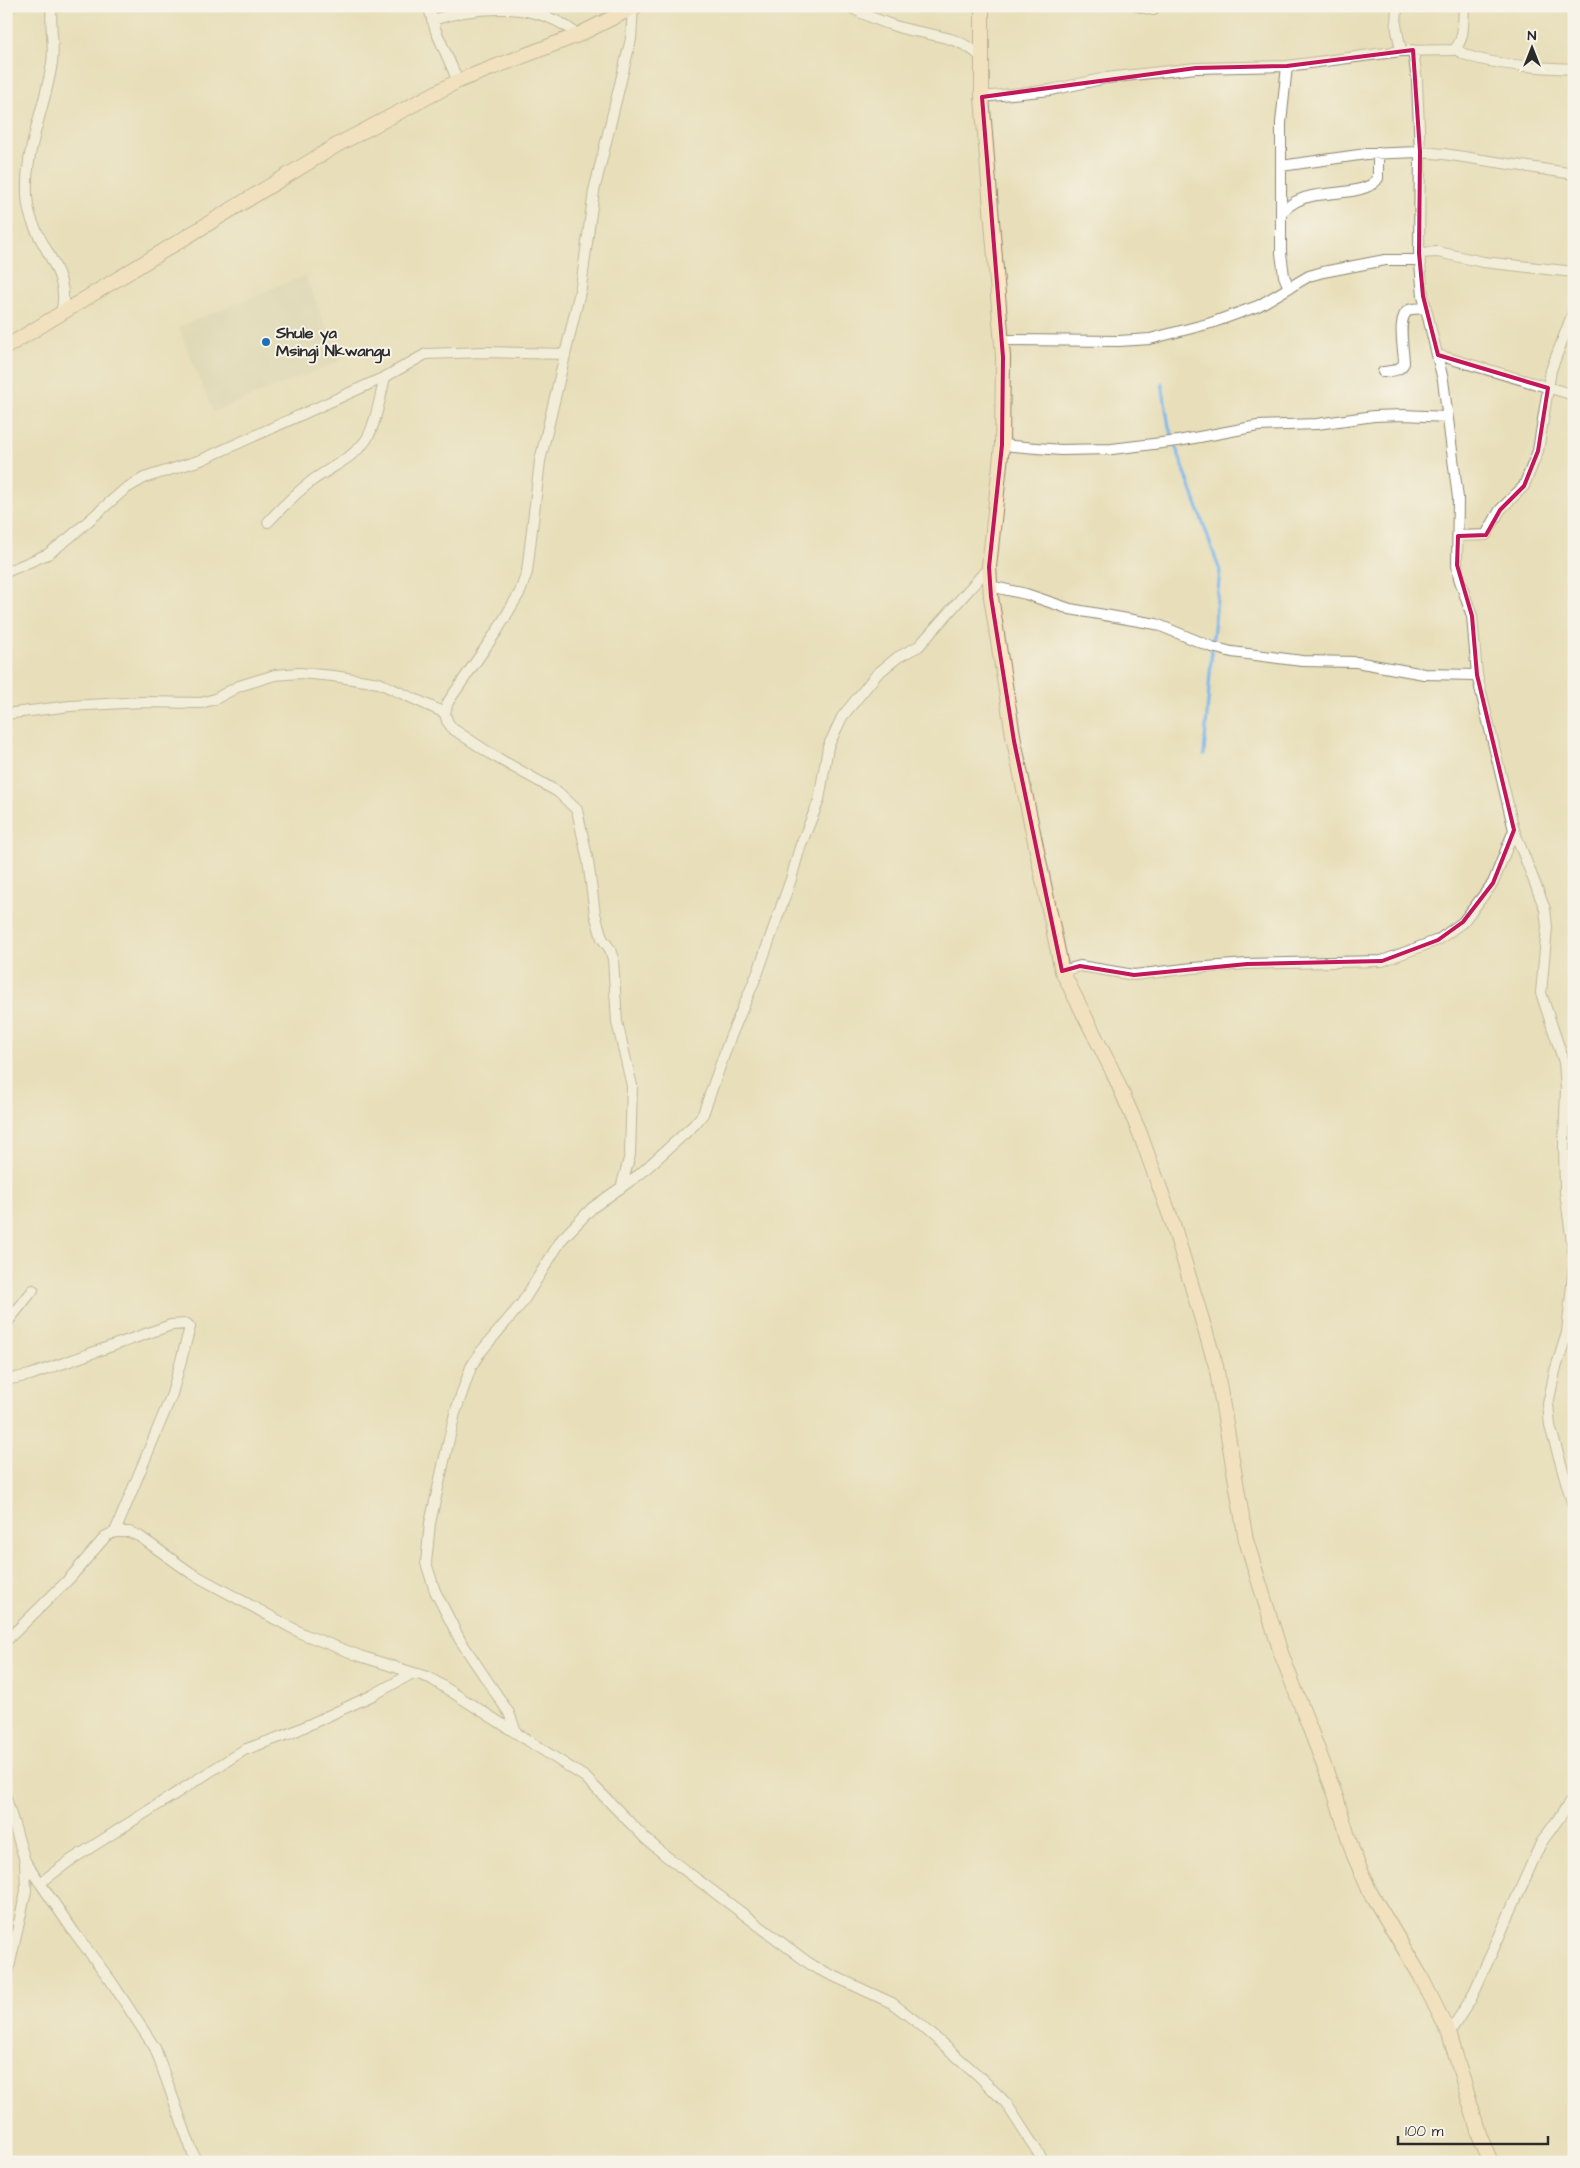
<svg xmlns="http://www.w3.org/2000/svg" width="1580" height="2168" font-family="'Architects Daughter',sans-serif">
  <style>
    .built { fill: #d5d2b2 }
    .lines { fill: none; stroke-linecap: round; stroke-linejoin: round }
    .stream { stroke: #79b5eb; stroke-width: 3 }
    .street-casing { stroke: #8a8572; stroke-width: 12 }
    .secondary-casing { stroke: #8a8572; stroke-width: 16 }
    .street { stroke: #fff; stroke-width: 10 }
    .secondary { stroke: #fee5c5; stroke-width: 14 }
    .marked { fill: none; stroke: #c2185b; stroke-width: 4; stroke-linejoin: round }
    .poi-dot { fill: #1f6fb2; stroke: #f7f3e8; stroke-width: 2 }
    .labels { text-anchor: middle; dominant-baseline: central; stroke-width: 4; stroke-linejoin: round; paint-order: stroke }
    .poi-label { font-size: 16px; font-weight: bold; fill: #2b2b2b; stroke: #f7f3e8; text-anchor: start }
  </style>
  <rect width="100%" height="100%" fill="#f7f3e8"/>
  <filter id="ink" filterUnits="userSpaceOnUse"><feTurbulence type="fractalNoise" baseFrequency=".02" numOctaves="2"/><feDisplacementMap in="SourceGraphic" scale="10" xChannelSelector="R" yChannelSelector="G"/><feConvolveMatrix kernelMatrix="1 2 1 2 8 2 1 2 1" color-interpolation-filters="sRGB"/></filter>
  <filter id="wash" filterUnits="userSpaceOnUse"><feTurbulence type="fractalNoise" baseFrequency=".0096" numOctaves="4" result="noise"/><feDisplacementMap in="SourceGraphic" scale="20" xChannelSelector="R" yChannelSelector="G"/><feGaussianBlur stdDeviation="1.12" result="paint"/><feColorMatrix in="noise" values="0 0 0 0 0 0 0 0 0 0 0 0 0 0 0 0 0 1.4 0 .05"/><feComposite in="paint" operator="in"/></filter>
  <g filter="url(#wash)">
    <rect width="100%" height="100%" fill="#e8dfba"/>
    <path class="built" d="M305 275 340 361 213 412 178 327Z"/>
    <g class="lines">
      <path class="stream" d="M1162 383 1169 427 1220 571 1212 647 1204 755"/>
    </g>
  </g>
  <g filter="url(#ink)">
    <g class="lines">
      <defs>
        <path id="street" d="M52 6C49 25 55 44 52 63 45 110 21 157 28 205 33 242 73 273 61 312
          M428 6 436 31 458 81
          M848 6C863 14 879 21 895 26 925 36 957 33 981 57
          M1137 6 1153 10
          M1397 6 1396 25 1401 51
          M432 20C479 5 538 1 578 35
          M1456 49C1473 65 1548 68 1574 69
          M1413 50 1417 80 1420 152 1419 253 1423 296 1443 380 1458 498 1457 565 1459 578 1472 616 1477 675 1514 830 1545 909 1547 927 1541 993 1564 1062 1566 1089 1564 1146 1565 1192 1574 1257
          M1287 66 1281 123V253L1284 276 1289 288
          M982 97 1051 90 1106 78 1196 68 1287 66 1401 51 1453 50C1465 43 1463 19 1464 6
          M1281 166 1366 154 1420 152 1444 154 1574 174
          M1282 212C1290 204 1300 198 1312 196 1328 192 1370 194 1378 178V153
          M1419 253 1438 252 1483 262 1574 272
          M1001 340 1119 341 1150 339 1211 323 1258 306 1309 276 1323 272 1385 260H1420
          M1438 355 1574 395
          M1383 372C1391 371 1400 371 1404 363 1404 350 1396 317 1409 310 1413 308 1421 309 1425 308
          M1002 445 1061 450 1112 449 1178 441 1258 426 1317 424 1374 416 1403 415 1447 417
          M268 522C282 507 297 492 313 480 331 467 353 458 366 440 375 428 381 393 385 377L426 354 485 352 565 354
          M1458 536 1486 535 1500 510 1524 486 1538 451 1551 370 1574 310
          M6 572 48 554 69 538 125 489 144 478 201 460 385 377
          M990 586 1026 594 1070 609 1156 624 1212 647 1232 652 1302 661 1356 662 1424 674 1477 675
          M6 714 70 706 142 702 201 703 215 699 239 686 275 675 300 673 333 676 379 683 445 713
          M1062 971 1080 966 1134 975 1193 968 1247 964 1382 961 1438 940 1463 922 1493 883 1514 830
          M621 1188 630 1155 632 1086 617 1022 613 959 610 949 602 938 595 914 588 861 577 810 558 792 494 756 453 729 447 721 445 713 448 702 497 631 520 592 527 572 540 461 581 287 594 191 631 39 633 6
          M1574 1265 1567 1333 1555 1371 1548 1404 1550 1426 1574 1509
          M6 1324 33 1290
          M6 1380 30 1375 171 1325 187 1324 190 1327 172 1394 115 1532
          M6 1641 69 1579 106 1536 115 1532H129L139 1536 191 1573 303 1634 360 1656 430 1678 585 1777 646 1839 666 1856 814 1967 892 2003 922 2026 979 2076 1006 2103 1044 2162
          M516 1732 509 1713 460 1640 435 1591 426 1563 430 1523 455 1413 471 1367 479 1354 522 1303 562 1239 592 1208 640 1174 694 1125 703 1114 730 1038 758 972 791 879 800 847 819 800 828 747 842 717 877 674 898 657 919 646 989 567
          M6 1798 25 1861 26 1891 6 1981
          M25 1861 74 1932 111 1981 155 2048 196 2162
          M40 1883 71 1860 244 1750 291 1733 373 1695 413 1673
          M1449 2033 1471 1999 1541 1843 1574 1797"/>
        <path id="secondary" d="M982 6V97L1003 357 1002 445 989 567 991 597 1014 741 1062 971 1112 1070 1139 1131 1173 1224 1216 1366 1246 1540 1281 1653 1336 1797 1353 1853 1370 1892 1420 1975 1449 2033 1480 2137 1491 2162
          M6 347 337 145 458 81 578 35 636 6"/>
      </defs>
      <use href="#street" class="street-casing"/>
      <use href="#secondary" class="secondary-casing"/>
      <use href="#street" class="street"/>
      <use href="#secondary" class="secondary"/>
    </g>
  </g>
  <path d="M0 0H1580V2168H0ZM1413 50 1420 152 1419 253 1423 296 1438 355 1548 388 1538 451 1524 486 1500 510 1486 535 1458 536 1457 565 1472 616 1477 675 1514 830 1493 883 1463 922 1438 940 1382 961 1247 964 1134 975 1080 966 1062 971 1014 741 991 597 989 567 1002 445 1003 357 982 97 1196 68 1287 66Z" fill="#e8dfba" fill-opacity=".55" fill-rule="evenodd"/>
  <path class="marked" d="M1413 50 1420 152 1419 253 1423 296 1438 355 1548 388 1538 451 1524 486 1500 510 1486 535 1458 536 1457 565 1472 616 1477 675 1514 830 1493 883 1463 922 1438 940 1382 961 1247 964 1134 975 1080 966 1062 971 1014 741 991 597 989 567 1002 445 1003 357 982 97 1196 68 1287 66Z"/>
  <circle class="poi-dot" cx="266" cy="342" r="5"/>
  <g class="labels">
    <g class="poi-label">
      <text x="276" y="333">Shule ya<tspan x="276" dy="18">Msingi Nkwangu</tspan></text>
    </g>
  </g>
  <rect width="1580" height="2168" fill="none" stroke="#f7f3e8" stroke-width="25"/>
  <g transform="translate(1532 48)" stroke="#f7f3e8" stroke-width="4" paint-order="stroke">
  <path d="M0-4L9 19L0 12L-9 19Z" fill="#2b2b2b"/>
  <text y="-8" font-size="14" font-weight="bold" text-anchor="middle" fill="#2b2b2b">N</text>
  </g>
  <path d="M1398 2136v8h150v-8" fill="none" stroke="#2b2b2b" stroke-width="2.5"/>
  <text x="1405" y="2136" font-size="15" fill="#2b2b2b" stroke="#f7f3e8" stroke-width="4" paint-order="stroke">100 m</text>
</svg>
